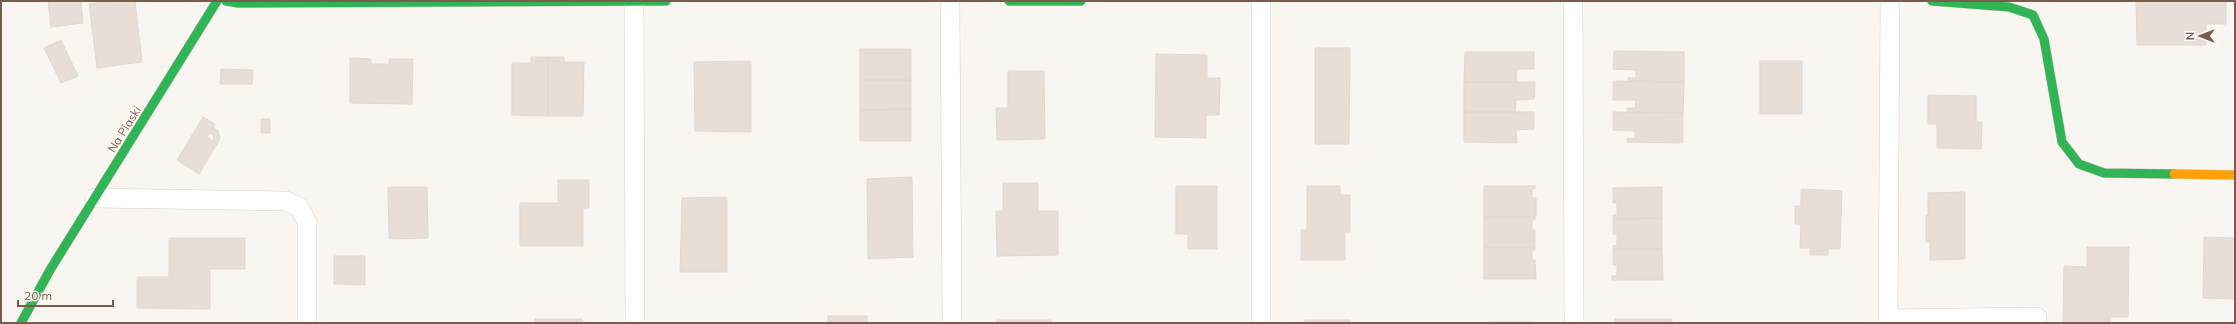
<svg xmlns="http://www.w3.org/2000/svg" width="2236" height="324" font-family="Mulish,sans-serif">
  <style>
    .building { fill: #e6ded7; stroke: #e2d8d2 }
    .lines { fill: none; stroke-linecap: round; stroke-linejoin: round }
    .lane-casing { stroke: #d7d1cb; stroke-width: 20 }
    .fast-casing { stroke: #d9d2cb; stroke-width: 10 }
    .slow-casing { stroke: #d9d2cb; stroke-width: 10 }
    .lane { stroke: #fefefd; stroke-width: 19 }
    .fast { stroke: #30b455; stroke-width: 9 }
    .slow { stroke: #ff9f0a; stroke-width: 9 }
    .labels { text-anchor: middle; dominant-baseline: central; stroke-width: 3.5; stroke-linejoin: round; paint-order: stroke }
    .street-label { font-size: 12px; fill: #7a5c4d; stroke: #fffaf3 }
  </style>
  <rect width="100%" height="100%" fill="#f9f5f0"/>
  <path class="building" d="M48 1H81L83 23 51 27Z
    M112 1H135L142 62 97 68 89 4Z
    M2136 1H2226V24H2206V45H2137Z
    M61 40 78 76 61 83 44 48Z
    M1315 48H1350L1349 144H1315Z
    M860 49H911V80H860Z
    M1614 51 1684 52V82L1628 81V78H1636V70L1613 69Z
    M1465 52H1534V69H1517L1516 82H1464Z
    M1156 54 1207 55V78H1220L1219 115H1206V138L1155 137Z
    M531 57H548V116L512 115V63H531Z
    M548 57H564V62H584L583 116H548Z
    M350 58 371 59V64H389V59H413L412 104 350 103Z
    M751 61V132L695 131 694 62Z
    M1760 61H1802V114H1760Z
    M221 69 253 70 252 84H220Z
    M1008 71H1044L1045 139 997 140 996 108H1008Z
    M860 80H911V109L860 110Z
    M1613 81 1684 82 1683 113 1627 112V108H1635L1636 100H1613Z
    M1464 82H1535L1534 99 1516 100 1515 112H1464Z
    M1928 95 1976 96V122H1982L1981 149 1937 148V124H1928Z
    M911 109V141H860V110Z
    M1464 112H1534V129L1516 130 1517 143 1464 142Z
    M1613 112 1683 113V143L1627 142V138L1635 139V131L1613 130Z
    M203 117 215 124 207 137 217 144 199 174 177 160Z
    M261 119H270V133H261Z
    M213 128 218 131 220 138 217 144 213 141 214 135 209 133Z
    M912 177 913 257 868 259 867 179Z
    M558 180H589V208H583V246H520V203H558Z
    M1003 183H1038V211H1058V255L997 256 996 211H1003Z
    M1176 186H1217V249H1188V234H1176Z
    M1307 186H1340V195H1350V232H1345V260H1301V230H1307Z
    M1484 186H1535V189H1532V198H1536V217H1484Z
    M388 187H427L428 238 389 239Z
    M1662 187V218L1613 219V215H1617V203H1613V188Z
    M1801 189 1842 191 1840 249H1828V255H1810V248H1800L1801 224H1795V206H1801Z
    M1965 192V259L1930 260V242H1926V215H1928V193Z
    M727 197V272H680L682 198Z
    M1484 217H1535V220H1532V230H1535V247H1484Z
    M1662 218V249H1613V246L1617 245V234H1613V219Z
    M2204 237 2235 238V299L2203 298Z
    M169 238H245V269H210V309L137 308V277H169Z
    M1484 247H1535V250H1532V260H1535L1536 279H1484Z
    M2087 247H2129L2128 317H2111L2110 323H2063L2064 266 2087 267Z
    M1613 249H1662L1663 280H1612V276H1617V265H1613Z
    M334 256H365V285L334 284Z
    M828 316H867V323H828Z
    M535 319H582V323H535Z
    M1615 319H1672V323H1615Z
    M997 320H1051V323H997Z
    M1305 320H1350V323H1305Z
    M1489 322H1533V323H1489Z"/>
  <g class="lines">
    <defs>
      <path id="lane" d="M634 1 635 323
        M950 1 952 323
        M1261 1V323
        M1573 1 1574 323
        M95 198 286 201 299 207 307 222V323
        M1888 319 2037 317
        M1888 323 1890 1"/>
      <path id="fast" d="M226 1 238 3 666 1
        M1009 1H1081
        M1932 1 2009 7 2033 15 2044 39 2062 142 2079 164 2104 173 2174 174
        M21 323 50 270 217 1"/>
      <path id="slow" d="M2174 174 2235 175"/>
    </defs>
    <use href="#lane" class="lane-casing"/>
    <use href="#fast" class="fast-casing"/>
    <use href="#slow" class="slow-casing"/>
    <use href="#lane" class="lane"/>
    <use href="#fast" class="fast"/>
    <use href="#slow" class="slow"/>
  </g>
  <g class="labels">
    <g class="street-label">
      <text transform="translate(124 129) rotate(-58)">Na Piaski</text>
    </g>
  </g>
  <rect width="2236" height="324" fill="none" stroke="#7a5c4d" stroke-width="4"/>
  <g transform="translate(2200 36) rotate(270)" stroke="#fffaf3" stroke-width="3" paint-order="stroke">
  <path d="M0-3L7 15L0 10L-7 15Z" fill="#7a5c4d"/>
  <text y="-6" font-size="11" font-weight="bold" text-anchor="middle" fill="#7a5c4d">N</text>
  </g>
  <path d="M18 300v6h95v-6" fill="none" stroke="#7a5c4d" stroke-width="2"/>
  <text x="24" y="300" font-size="12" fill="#7a5c4d" stroke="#fffaf3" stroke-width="3" paint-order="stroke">20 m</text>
</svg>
